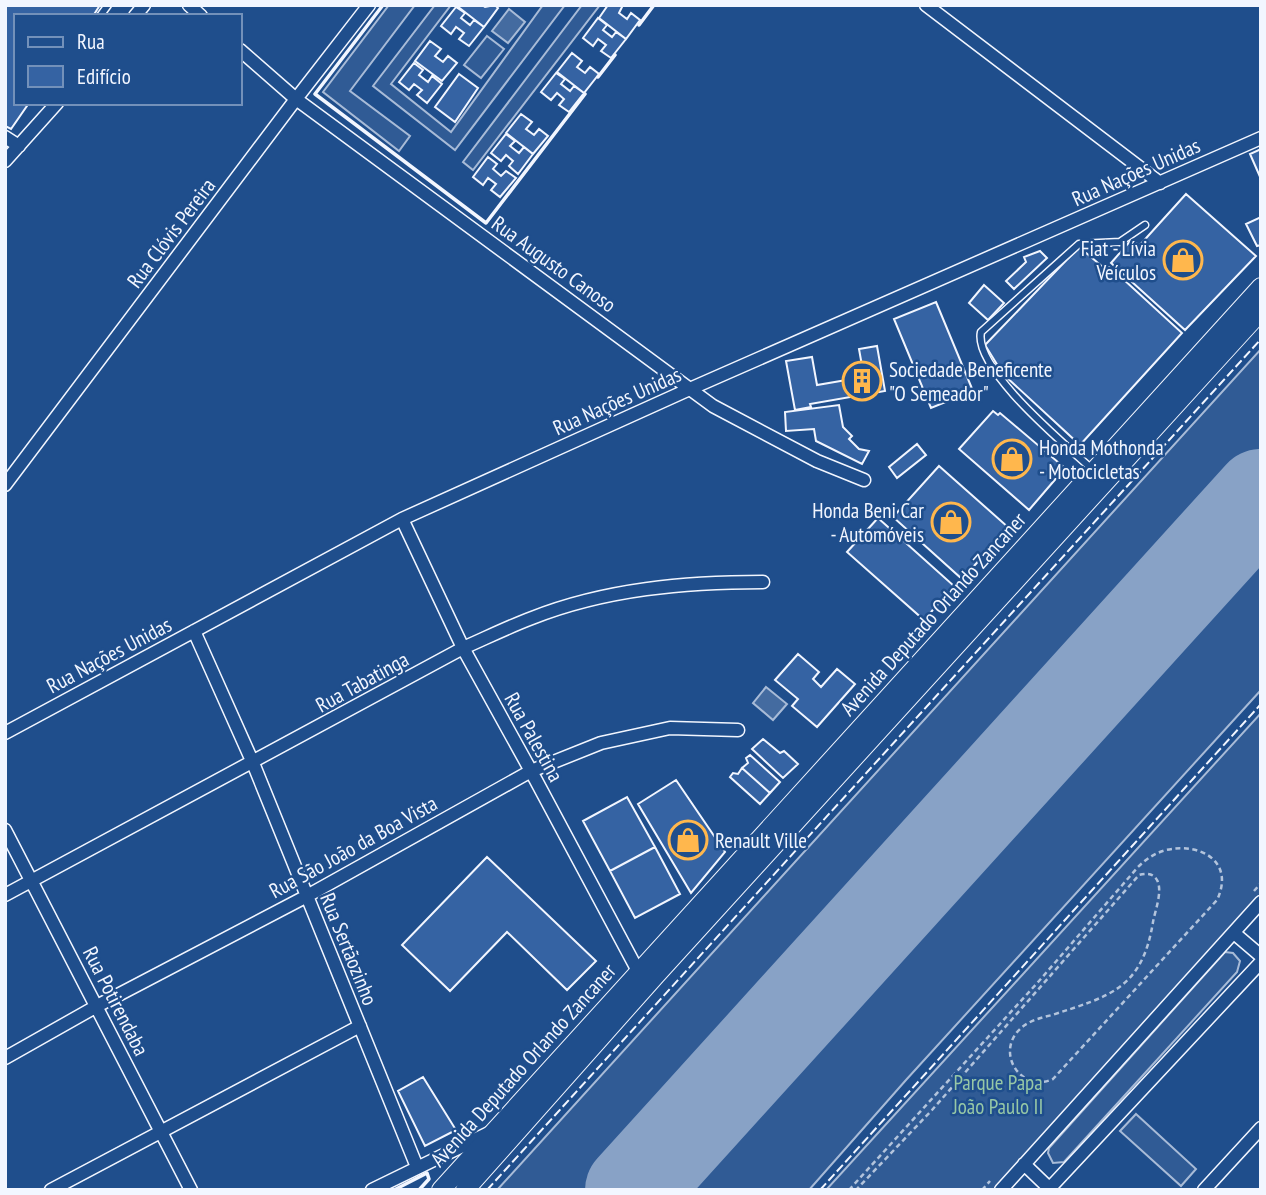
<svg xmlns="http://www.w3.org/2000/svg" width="1266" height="1195" font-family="'PT Sans Narrow',sans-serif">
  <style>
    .built { fill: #305b95; stroke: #a8bbd7; stroke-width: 2 }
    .water { fill: #446ba0; stroke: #a8bbd7; stroke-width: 2 }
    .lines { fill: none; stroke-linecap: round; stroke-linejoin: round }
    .runway { stroke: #88a2c6; stroke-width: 94 }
    .building { fill: #3563a3; stroke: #f2f6ff; stroke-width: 2 }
    .service-casing { stroke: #f2f6ff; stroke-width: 9 }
    .minor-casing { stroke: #f2f6ff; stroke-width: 15 }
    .secondary-casing { stroke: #f2f6ff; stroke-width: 20 }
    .path { stroke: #b3c4dc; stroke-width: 2.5; stroke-dasharray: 5 3.5; stroke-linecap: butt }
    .service { stroke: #1f4e8c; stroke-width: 6 }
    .minor { stroke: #1f4e8c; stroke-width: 12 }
    .secondary { stroke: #1f4e8c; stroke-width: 18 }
    .fence { stroke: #f2f6ff; stroke-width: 2; stroke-dasharray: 9 3.5; stroke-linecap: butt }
    .wall { stroke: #f2f6ff; stroke-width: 3.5 }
    .labels { text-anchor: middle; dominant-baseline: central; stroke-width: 5; stroke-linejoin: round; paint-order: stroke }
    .street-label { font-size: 21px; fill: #f2f6ff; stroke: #1f4e8c }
    .poi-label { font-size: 21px; fill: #f2f6ff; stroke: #1f4e8c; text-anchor: start }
    .park-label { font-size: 21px; fill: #97c8a6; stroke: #1f4e8c }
  </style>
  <rect width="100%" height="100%" fill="#1f4e8c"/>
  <path class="built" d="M389 5H415L350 91 410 136 399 151 323 92Z
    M435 5H451L391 84 451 132 543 5H565L455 150 373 86Z
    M582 5H600L473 170 463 162Z
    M487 36 504 49 481 78 464 65Z
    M1261 349V459L600 1190H497Z
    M1261 531V690L906 1080 809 1190H661Z
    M1261 713V895L1024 1158 995 1190H826Z
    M1225 952 1233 953 1240 961 1237 972 1064 1162 1053 1163 1048 1153 1049 1148Z
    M1136 1114 1196 1169 1181 1186 1120 1131Z"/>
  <path class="water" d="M509 9 525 22 508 43 492 31Z
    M766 687 787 704 773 720 753 703Z"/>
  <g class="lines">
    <path class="runway" d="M632 1190 1261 496"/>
  </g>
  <path class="building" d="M5 5H100L93 16H16V103H29L11 129 5 126Z
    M482 5 485 7 495 5 498 8 484 27 457 6Z
    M608 5H623L619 13 627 19 631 13 640 20 626 39 599 18Z
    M456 7 465 13 461 18 470 25 474 20 484 27 469 46 459 39 464 33 456 27 451 34 441 26Z
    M598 18 607 25 603 30 612 37 616 32 626 39 611 58 601 51 606 45 598 39 593 46 583 38Z
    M430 41 441 49 435 56 443 62 448 56 457 63 442 81 415 61Z
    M572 53 582 61 577 67 585 73 590 67 599 74 584 93 557 72Z
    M414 63 423 70 419 75 428 82 432 76 442 84 427 103 417 95 422 90 414 84 409 90 399 82Z
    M556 73 565 79 561 84 570 91 574 86 584 93 569 112 559 105 564 99 557 93 551 100 541 92Z
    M459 74 478 88 455 122 435 107Z
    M521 114 532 122 526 129 534 135 539 129 548 136 533 154 506 133Z
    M506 134 515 141 510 146 519 153 524 147 533 154 518 174 509 166 513 161 506 155 501 161 491 153Z
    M1261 149V179L1250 154Z
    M488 157 497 164 493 169 501 176 506 171 516 178 500 197 491 190 496 184 488 178 483 185 473 177Z
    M1186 194 1256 256 1185 330 1111 263 1132 239 1139 246Z
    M1261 217V245L1257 246 1246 224Z
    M1079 247 1104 268 1109 267 1122 278 1182 333 1080 445 1003 374 985 345Z
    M1040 251 1047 258 1014 289 1006 281 1026 262 1024 257Z
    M984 285 1004 303 988 320 969 303Z
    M936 302 973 391 931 408 894 319Z
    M877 346 885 391 810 404 811 407 795 410 786 361 812 357 817 385 864 377 859 349Z
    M839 405 843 427 852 436 849 439 859 449 869 451 862 464 816 441 814 429 786 431 785 412Z
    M993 411 998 415 1000 413 1065 468 1029 510 959 449Z
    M917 444 926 455 897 478 889 467Z
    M939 466 1009 528 962 579 893 517Z
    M878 518 954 586 924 620 847 552Z
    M798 654 819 672 813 679 821 687 837 669 855 684 817 727 792 706 798 699 775 680Z
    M763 739 780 753 784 751 798 764 783 778 752 749Z
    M750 755 780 782 770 793 742 768 748 763 746 758Z
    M742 768 770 793 760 804 730 777 733 773 738 774Z
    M676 780 725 852 691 893 638 804Z
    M627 797 655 847 610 871 583 821Z
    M655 847 680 894 635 918 610 871Z
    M487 857 596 961 567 990 507 932 450 991 402 945Z
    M423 1077 456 1130 425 1146 398 1091Z"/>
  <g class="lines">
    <defs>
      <path id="service" d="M100 16 108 5
        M1093 470C1066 445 973 369 981 332L1079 244 1120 242 1145 225"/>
      <path id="minor" d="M189 5 201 16
        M926 5 1160 183
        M135 16 144 5
        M240 50 296 99 713 406 817 461 864 480
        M5 137 19 146
        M5 161 57 103
        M5 485 296 99 369 5
        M402 519 463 648 531 771 638 971 643 977
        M194 631 253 763 417 1167
        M5 733 402 519 692 388 1261 138
        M5 830 191 1190
        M5 895 463 648C486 638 508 627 532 618 605 589 686 582 763 582
        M1234 933 1261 956
        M5 1058 97 1006 307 896 531 771 601 743 670 728 738 730
        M1024 1164 1051 1190
        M51 1190 360 1026
        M372 1190 491 1132
        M1001 1190 1261 902
        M1048 1190 1261 962
        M1204 1190 1261 1128"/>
      <path id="secondary" d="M441 1190 1261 287
        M465 1190 656 975 1261 311"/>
    </defs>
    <use href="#service" class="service-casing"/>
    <use href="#minor" class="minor-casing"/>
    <use href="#secondary" class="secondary-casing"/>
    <path class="path" d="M1254 891 1261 883
      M849 1190 1039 981 1138 867C1146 859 1155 853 1166 850 1201 842 1235 862 1217 900L1053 1079C1023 1093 996 1056 1018 1031 1027 1021 1040 1018 1052 1015 1110 996 1142 989 1153 922 1155 911 1163 891 1157 880 1153 873 1146 873 1139 875L932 1110 856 1190
      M982 1190 990 1181"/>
    <use href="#service" class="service"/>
    <use href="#minor" class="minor"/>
    <use href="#secondary" class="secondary"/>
    <path class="fence" d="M487 1190 1261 339
      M820 1190 1261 704"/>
    <path class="wall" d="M383 5 315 94 486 223 585 94
      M639 25 654 5
      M598 77 615 55
      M394 1190 427 1173 429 1179 419 1190"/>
  </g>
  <defs>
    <symbol id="shop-ring" viewBox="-11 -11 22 22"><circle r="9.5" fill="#1f4e8c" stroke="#ffb74d" stroke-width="1.5"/><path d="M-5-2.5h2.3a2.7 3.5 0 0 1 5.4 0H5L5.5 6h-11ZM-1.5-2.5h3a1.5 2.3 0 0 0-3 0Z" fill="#ffb74d"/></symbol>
    <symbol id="building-ring" viewBox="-11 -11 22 22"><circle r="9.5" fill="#1f4e8c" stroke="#ffb74d" stroke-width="1.5"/><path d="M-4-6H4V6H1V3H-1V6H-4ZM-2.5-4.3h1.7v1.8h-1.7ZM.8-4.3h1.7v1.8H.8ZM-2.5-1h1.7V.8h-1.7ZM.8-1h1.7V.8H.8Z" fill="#ffb74d"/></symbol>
  </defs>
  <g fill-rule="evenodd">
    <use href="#shop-ring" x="1161" y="238" width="44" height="44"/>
    <use href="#building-ring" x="840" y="359" width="44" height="44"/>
    <use href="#shop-ring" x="990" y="437" width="44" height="44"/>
    <use href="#shop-ring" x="929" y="500" width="44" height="44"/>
    <use href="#shop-ring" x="666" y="818" width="44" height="44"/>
  </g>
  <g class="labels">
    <g class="street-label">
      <text transform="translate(1136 172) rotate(-24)">Rua Nações Unidas</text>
      <text transform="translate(171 233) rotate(-53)">Rua Clóvis Pereira</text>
      <text transform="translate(554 264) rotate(36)">Rua Augusto Canoso</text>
      <text transform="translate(617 401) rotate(-24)">Rua Nações Unidas</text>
      <text transform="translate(933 614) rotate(-48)">Avenida Deputado Orlando Zancaner</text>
      <text transform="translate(109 655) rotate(-28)">Rua Nações Unidas</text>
      <text transform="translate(362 682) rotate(-29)">Rua Tabatinga</text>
      <text transform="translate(534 737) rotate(61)">Rua Palestina</text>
      <text transform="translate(353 847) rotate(-29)">Rua São João da Boa Vista</text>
      <text transform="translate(349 949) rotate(68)">Rua Sertãozinho</text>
      <text transform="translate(116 1001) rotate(63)">Rua Potirendaba</text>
      <text transform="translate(523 1065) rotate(-48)">Avenida Deputado Orlando Zancaner</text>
    </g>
    <g class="poi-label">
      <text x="1156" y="248" text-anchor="end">Fiat - Lívia<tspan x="1156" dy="24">Veículos</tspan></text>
      <text x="889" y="369">Sociedade Beneficente<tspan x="889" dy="24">"O Semeador"</tspan></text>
      <text x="1039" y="447">Honda Mothonda<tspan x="1039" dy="24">- Motocicletas</tspan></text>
      <text x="924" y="510" text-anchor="end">Honda Beni Car<tspan x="924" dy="24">- Automóveis</tspan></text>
      <text x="715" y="840">Renault Ville</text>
    </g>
    <g class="park-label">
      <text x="998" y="1082">Parque Papa<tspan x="998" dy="24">João Paulo II</tspan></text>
    </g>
  </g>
  <rect width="1266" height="1195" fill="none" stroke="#f2f6ff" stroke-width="14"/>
  <rect x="14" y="14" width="228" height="91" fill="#1f4e8c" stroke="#7391ba" stroke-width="2"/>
  <rect x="28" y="37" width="35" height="10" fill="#1f4e8c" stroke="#7391ba" stroke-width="2"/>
  <text x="77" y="49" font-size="21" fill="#f2f6ff">Rua</text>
  <rect x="28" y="66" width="35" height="21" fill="#3563a3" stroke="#7391ba" stroke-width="2"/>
  <text x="77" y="84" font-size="21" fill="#f2f6ff">Edifício</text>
</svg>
